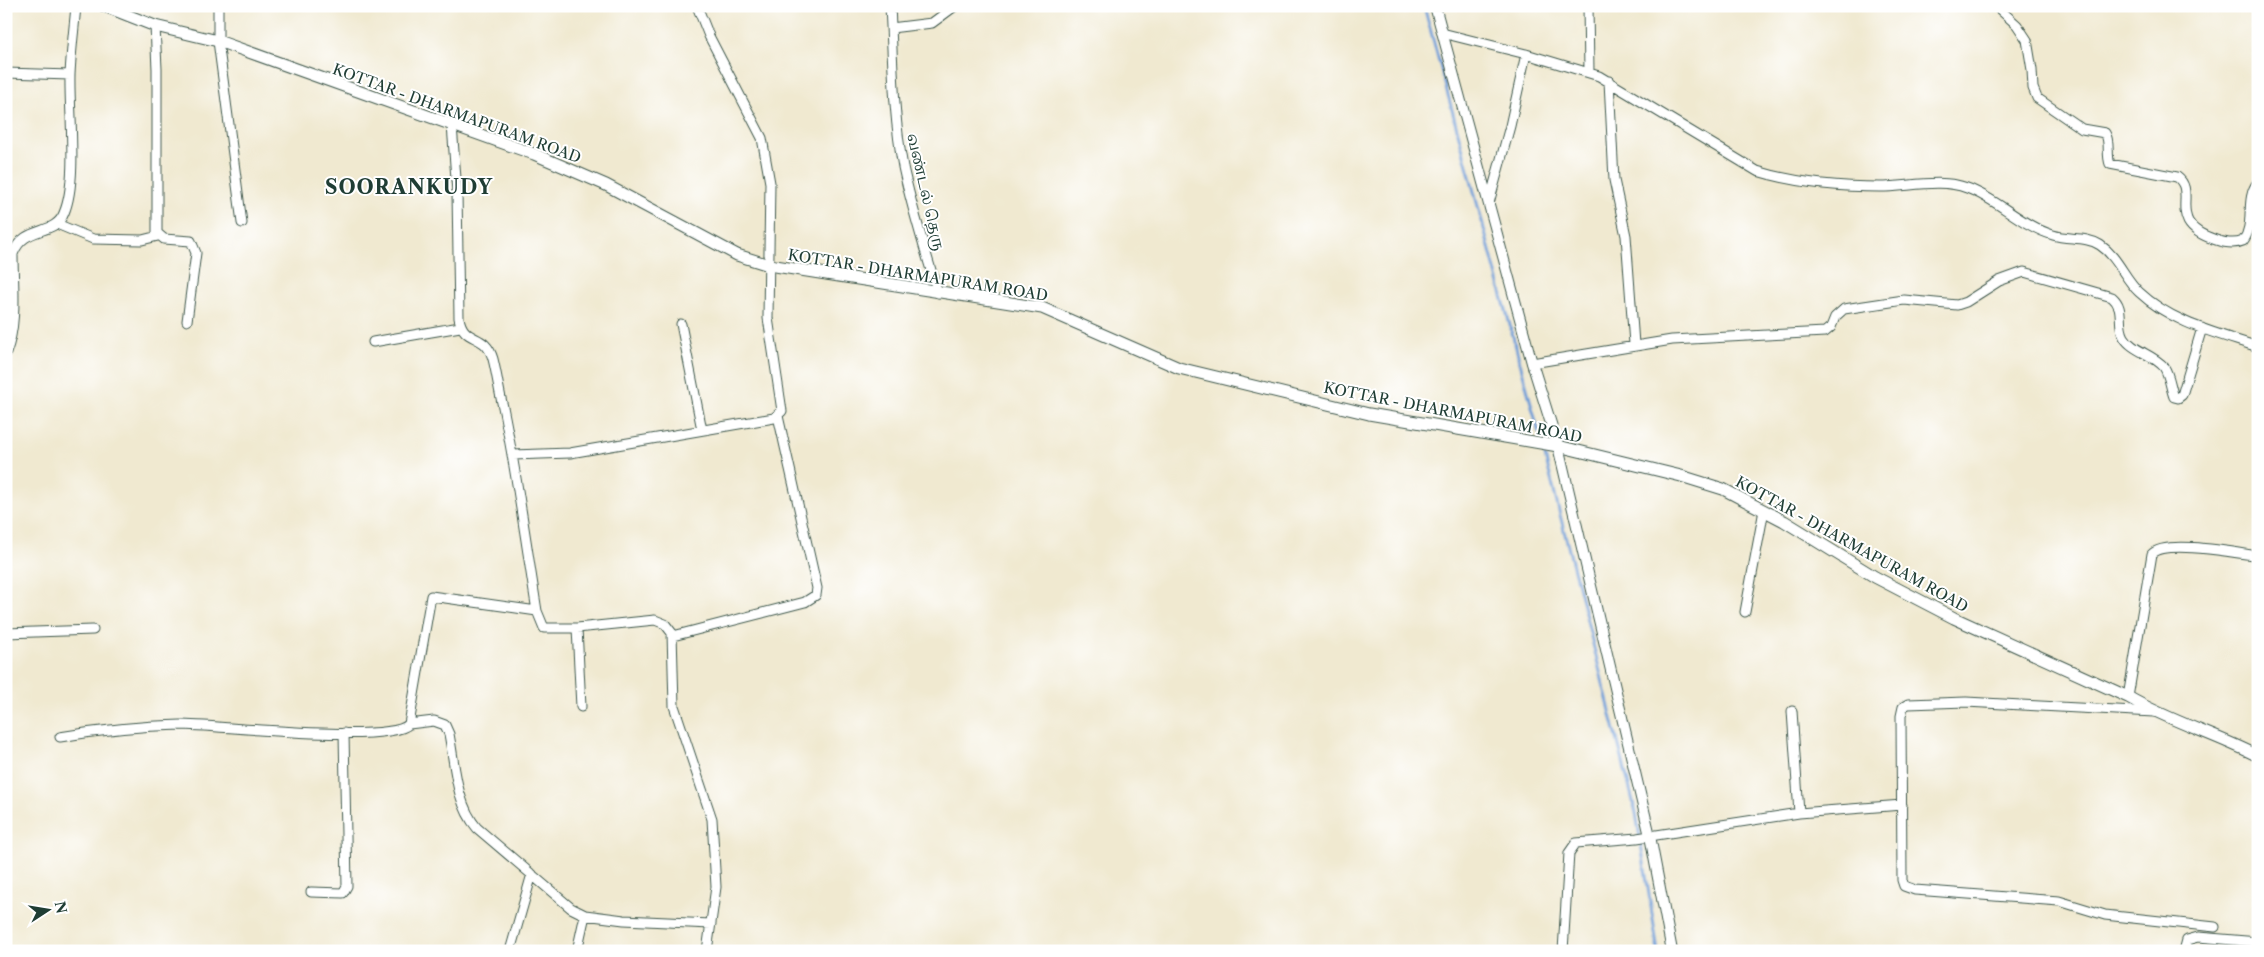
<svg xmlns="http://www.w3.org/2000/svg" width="2264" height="957" font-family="'Libre Caslon Text','Noto Serif Tamil',serif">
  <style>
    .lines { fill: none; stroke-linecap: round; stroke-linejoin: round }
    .stream { stroke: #6e9dd7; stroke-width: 3 }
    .minor-casing { stroke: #3e574b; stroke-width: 11 }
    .tertiary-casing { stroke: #3e574b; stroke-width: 12 }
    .secondary-casing { stroke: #3e574b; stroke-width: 13 }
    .minor { stroke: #fff; stroke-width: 9 }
    .tertiary { stroke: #fff; stroke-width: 10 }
    .secondary { stroke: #fff; stroke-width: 11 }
    .labels { text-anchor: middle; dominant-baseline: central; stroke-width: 4; stroke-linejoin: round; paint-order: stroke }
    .street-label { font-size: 15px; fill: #1f3d34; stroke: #fff }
    .district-label { font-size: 20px; font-weight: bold; letter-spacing: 1px; fill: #1f3d34; stroke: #fff }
  </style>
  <rect width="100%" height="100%" fill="#fff"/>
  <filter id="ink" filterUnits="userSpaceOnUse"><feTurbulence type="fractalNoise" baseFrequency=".02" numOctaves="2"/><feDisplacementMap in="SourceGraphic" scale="10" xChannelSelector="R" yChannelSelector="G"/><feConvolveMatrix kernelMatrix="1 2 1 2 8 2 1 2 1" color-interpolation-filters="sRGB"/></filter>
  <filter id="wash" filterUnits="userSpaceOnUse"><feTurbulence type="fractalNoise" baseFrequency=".0096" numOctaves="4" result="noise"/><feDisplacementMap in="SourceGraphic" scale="20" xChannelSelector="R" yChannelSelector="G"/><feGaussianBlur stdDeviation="1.12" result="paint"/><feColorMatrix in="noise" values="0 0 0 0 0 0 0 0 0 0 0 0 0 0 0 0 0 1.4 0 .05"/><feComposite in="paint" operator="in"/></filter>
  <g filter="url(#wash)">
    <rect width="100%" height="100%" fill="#f0e9d0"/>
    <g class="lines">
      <path class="stream" d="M1424 6 1539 433
        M1545 456 1636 813 1658 951"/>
    </g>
  </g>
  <g filter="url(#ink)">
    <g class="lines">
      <defs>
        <path id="minor" d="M218 6V41L242 223
          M890 6C893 60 893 114 903 167 912 209 925 251 938 293
          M1588 6 1589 72
          M1996 6 2017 25 2027 40 2032 70 2033 88 2037 98 2082 129 2105 133C2111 142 2106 154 2110 164L2177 177C2199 193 2163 223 2216 240 2225 243 2234 245 2243 241 2256 224 2244 199 2258 182
          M155 26 157 69V233L164 239 191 241 196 253 187 321
          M891 28 932 23 955 6
          M1442 33 1526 54 1599 76 1757 171C1796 183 1839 187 1880 187 1908 187 1941 178 1967 188 1998 199 2020 225 2053 235 2068 240 2086 236 2100 245 2118 257 2124 278 2139 292 2172 323 2216 333 2258 347
          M6 73 70 75
          M1609 81 1614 180 1626 236 1634 344
          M452 125 457 192 459 318C464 345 485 331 493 359 497 375 499 391 503 407 517 475 526 543 537 611L544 628H577L655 620 665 624 672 633 674 706 712 819 716 887 707 951
          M1489 203 1510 126 1526 54
          M57 224 93 239 142 240 158 236
          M681 324 702 430
          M373 342 460 327
          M6 353C18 323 13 285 13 254 24 224 55 237 64 213 78 180 69 113 70 75 71 52 74 29 76 6
          M1532 363 1672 340 1825 332 1831 327 1835 317 1844 309 1904 300 1957 305 1966 302 1999 281 2024 272 2112 297C2126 309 2116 323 2124 337 2132 351 2153 354 2164 367 2170 376 2170 387 2174 397L2178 398 2182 395 2202 328
          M513 455 570 453 774 418 782 411 768 318 770 183 762 138 709 36 697 6
          M1745 612 1764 510
          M577 628 581 707
          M6 633 93 630
          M673 636 805 602 816 595 817 588 778 416
          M2128 697 2152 554C2165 539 2237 553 2258 556
          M1792 711 1799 813
          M2154 712 1966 702 1908 704 1903 707 1901 716 1902 880 1904 886 1915 890 2059 901 2105 915 2215 927
          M409 724 434 721 445 725 449 734C455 765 456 804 477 828L571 908 585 915 624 920 711 924
          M60 737C100 730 140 726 181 725 217 725 390 745 409 724L431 596 537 611
          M311 892 343 893 347 886 344 733
          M510 951 532 874
          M577 951 585 915
          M1563 951 1569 853 1576 843 1637 838 1799 813 1902 805
          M2184 951 2187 940 2198 937 2258 942"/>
        <path id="tertiary" d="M1435 6 1532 363 1558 446 1650 836 1672 951"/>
        <path id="secondary" d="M104 6 155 26 218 41 534 154 606 185 737 255 769 265 1042 308 1179 368 1369 414 1558 446 1681 476 1723 489 1784 521 1875 577 1954 618 2128 697C2169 721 2215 734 2258 756"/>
      </defs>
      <use href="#minor" class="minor-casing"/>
      <use href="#tertiary" class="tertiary-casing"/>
      <use href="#secondary" class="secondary-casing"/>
      <use href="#minor" class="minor"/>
      <use href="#tertiary" class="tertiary"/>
      <use href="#secondary" class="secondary"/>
    </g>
  </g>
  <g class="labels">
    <g class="street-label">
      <text transform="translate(457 113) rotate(20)">KOTTAR - DHARMAPURAM ROAD</text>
      <text transform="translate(926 192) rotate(77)">வண்டல் தெரு</text>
      <text transform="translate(918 275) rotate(9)">KOTTAR - DHARMAPURAM ROAD</text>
      <text transform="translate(1453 412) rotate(11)">KOTTAR - DHARMAPURAM ROAD</text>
      <text transform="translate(1852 544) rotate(29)">KOTTAR - DHARMAPURAM ROAD</text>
    </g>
    <g class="district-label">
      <text x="409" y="187">SOORANKUDY</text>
    </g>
  </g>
  <rect width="2264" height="957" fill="none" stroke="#fff" stroke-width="25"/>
  <g transform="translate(48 910) rotate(78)" stroke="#ffffff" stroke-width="4" paint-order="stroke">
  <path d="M0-4L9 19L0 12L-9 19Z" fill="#1f3d34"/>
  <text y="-8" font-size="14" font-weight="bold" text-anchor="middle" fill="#1f3d34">N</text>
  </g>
</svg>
